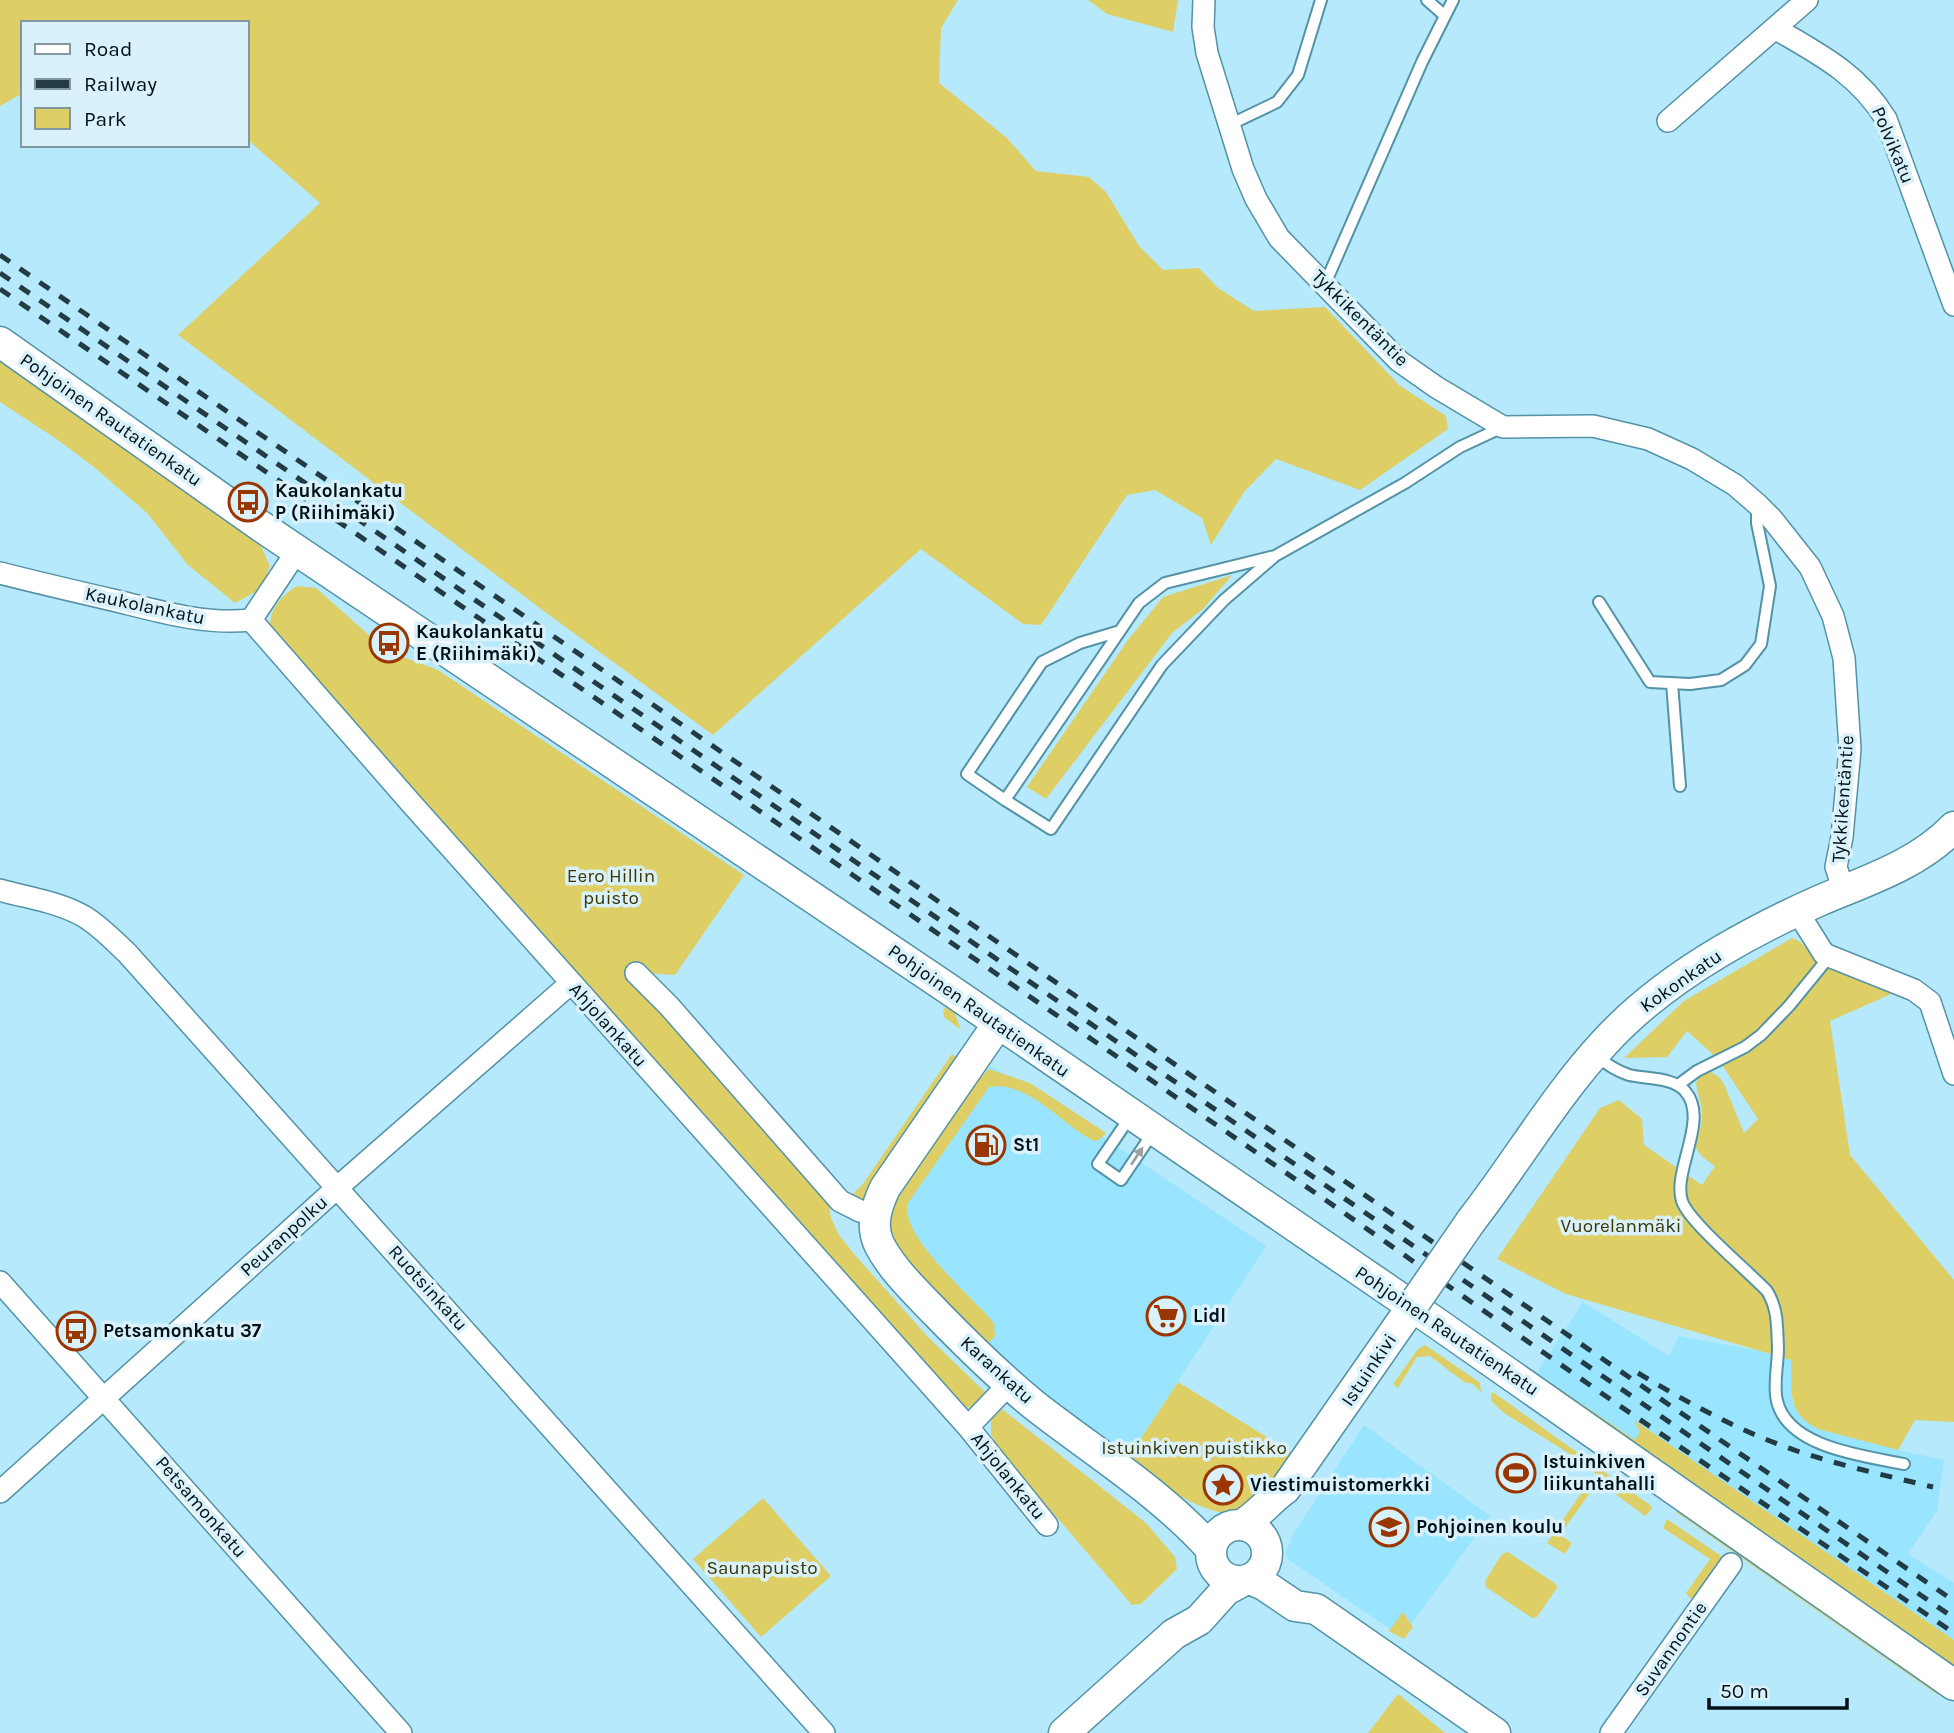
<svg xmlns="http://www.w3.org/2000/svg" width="1954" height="1733" font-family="Karla,sans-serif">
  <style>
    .built { fill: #99e5ff }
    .green { fill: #ddcf66 }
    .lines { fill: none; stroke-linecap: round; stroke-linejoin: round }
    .lane-casing { stroke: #5392a7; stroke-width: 14 }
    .street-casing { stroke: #5392a7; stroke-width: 24 }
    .secondary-casing { stroke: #5392a7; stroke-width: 33 }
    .lane { stroke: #fff; stroke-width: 10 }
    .street { stroke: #fff; stroke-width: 21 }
    .secondary { stroke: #fff; stroke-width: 30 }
    .rail { stroke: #233b45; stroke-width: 5; stroke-dasharray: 12 12; stroke-linecap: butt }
    .secondary-bridge-casing { stroke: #5392a7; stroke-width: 33; stroke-linecap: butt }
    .secondary-bridge { stroke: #fff; stroke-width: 30 }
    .oneway { fill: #999fa3 }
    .labels { text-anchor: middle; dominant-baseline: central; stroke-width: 7; stroke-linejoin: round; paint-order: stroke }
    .street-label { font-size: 19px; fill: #001018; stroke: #d8f1fa }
    .poi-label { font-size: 19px; font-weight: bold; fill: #001018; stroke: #d8f1fa; text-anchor: start }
    .park-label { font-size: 19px; fill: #3d3600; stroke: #d8f1fa }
  </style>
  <rect width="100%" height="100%" fill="#b5e9fb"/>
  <path class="built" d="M990 1066 1022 1083 1266 1246 1126 1461 973 1337 888 1205Z
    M1583 1302 1669 1356 1679 1336 1764 1352 1792 1360V1401L1898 1450 1944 1460 1937 1511 1908 1554 1954 1583V1663L1537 1373Z
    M1364 1425 1490 1516 1402 1637 1289 1560 1285 1552 1292 1540 1290 1539Z"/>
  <path class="green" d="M0 0H958L941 28 939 83 1007 138 1036 171 1089 177 1106 192 1139 246 1163 270 1199 268 1218 288 1254 311 1325 307 1399 385 1446 416 1448 429 1360 490 1276 459 1244 492 1211 545 1202 518 1155 490 1127 495 1041 625 1023 624 921 549 713 735 545 612 178 335 320 203 247 139V23H23V93L0 106Z
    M1088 0H1178L1173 32 1107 14Z
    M0 359 211 507 261 546 270 566 261 589 235 603 188 565 147 513 94 467 58 440 0 402Z
    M1232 575 1203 609 1172 633 1046 799 1027 787 1128 640 1163 597Z
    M297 586 316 588 387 651 438 670 744 875 675 975 628 972 663 1016 827 1197 831 1218 839 1235 855 1255 928 1337 985 1392C983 1403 978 1405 967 1408L958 1402 591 988 330 708 270 627C270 608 282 595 297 586Z
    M1792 938 1799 941 1816 957 1898 991 1830 1021 1850 1155 1954 1280V1422L1915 1420 1898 1450 1818 1429C1786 1413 1792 1391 1791 1360L1566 1294 1497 1259 1600 1108 1619 1100 1642 1119 1644 1145 1702 1185 1715 1166C1681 1143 1703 1143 1702 1112 1701 1102 1697 1093 1696 1083L1701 1076 1709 1071 1719 1077 1724 1084 1744 1133 1758 1119 1718 1059 1687 1031 1667 1057 1624 1058 1684 1001Z
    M947 1003 954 1011 961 1030 944 1017 943 1012Z
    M952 1054 956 1057 943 1085 868 1200 858 1204 846 1201 863 1184Z
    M989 1069 1030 1083 1106 1133 1099 1140 1094 1141C1062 1125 1028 1080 989 1087L908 1203C899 1236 973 1297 994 1323L995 1336 987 1345 896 1251C889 1234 889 1220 891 1202L977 1081Z
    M1438 1306 1635 1440 1640 1432 1634 1420 1954 1640V1671L1436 1309Z
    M1425 1345 1479 1382 1482 1393 1473 1384 1464 1382 1430 1356 1417 1357 1398 1388 1393 1384 1418 1349Z
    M1178 1382 1294 1454C1286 1465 1265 1499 1256 1506 1221 1533 1156 1480 1126 1461Z
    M1493 1392 1650 1505 1652 1509 1645 1516 1602 1484 1591 1467 1504 1413 1491 1401V1395Z
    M1002 1409 1146 1523 1175 1557 1177 1569 1141 1604 1132 1605 1000 1451 991 1434V1420Z
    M1591 1479 1597 1483 1560 1535 1572 1543 1565 1554 1547 1543Z
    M763 1498 831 1576 761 1637 693 1559Z
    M1679 1510 1940 1691 1938 1695 1676 1512Z
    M1667 1519 1724 1558 1697 1598H1690L1686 1593 1710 1559 1663 1528Z
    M1508 1552 1556 1584 1557 1588 1537 1617 1532 1618 1486 1587 1485 1581 1502 1554Z
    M1403 1612 1413 1627 1404 1639 1389 1631Z
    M1398 1694 1445 1733H1368Z"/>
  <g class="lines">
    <defs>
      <path id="lane" d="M1427 0 1444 15
        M1229 125 1277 102 1298 75 1321 0
        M1325 284 1422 62 1453 0
        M1275 556 1165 583 1139 603 1005 800 1051 829 1162 665 1224 600 1275 556 1405 483 1460 447 1503 427
        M1599 602 1650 682 1690 684 1721 680 1745 665 1761 644 1770 586 1757 523V506
        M1672 683 1680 786
        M1005 800 967 774 1042 662 1080 643 1120 631
        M1597 1056C1606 1064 1617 1071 1629 1075 1646 1079 1673 1077 1685 1091 1710 1119 1672 1171 1682 1201 1688 1221 1749 1272 1767 1291 1778 1309 1777 1326 1778 1348 1778 1365 1773 1385 1777 1401 1788 1448 1865 1456 1904 1464
        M1678 1085 1697 1071 1745 1047 1761 1035 1789 1006 1829 957
        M1130 1117 1098 1164 1121 1180 1154 1131"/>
      <path id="street" d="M1204 0 1203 27 1207 53 1243 169 1256 199 1279 238 1399 361 1436 387 1503 427 1593 426 1648 439 1692 459 1735 485 1757 504 1772 519 1810 567 1833 616 1844 658 1850 749 1842 837 1836 867 1844 891
        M1776 29C1821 55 1858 74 1886 119L1954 305
        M1668 121 1807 0
        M0 573C39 583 78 592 117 601 161 612 206 625 251 620L297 551
        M251 620 410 802 968 1427 1047 1525
        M0 890C28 898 60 902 85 917 101 927 114 941 127 953L824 1733
        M1797 911 1824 954 1914 990 1930 1002 1954 1074
        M636 973 669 1006 840 1201 860 1211 875 1213
        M0 1282 401 1733
        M968 1427 1010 1383
        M0 1492 338 1187 571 983
        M1611 1733 1731 1564"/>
      <path id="secondary" d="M0 342 262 527 950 990 1435 1322 1954 1685
        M998 1024 885 1188C877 1205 870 1225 879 1244 892 1270 917 1293 937 1314 967 1345 1000 1377 1034 1405 1094 1452 1160 1492 1211 1549
        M1471 1221C1517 1162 1554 1097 1605 1042 1638 1006 1679 976 1721 951 1753 932 1787 915 1821 900 1868 880 1917 865 1954 827
        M1211 1553a28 28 0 1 1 56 0a28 28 0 1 1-56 0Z
        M1242 1525C1258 1515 1270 1500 1285 1489L1409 1311
        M1250 1579 1264 1585 1295 1606 1316 1609 1495 1733
        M1064 1733 1174 1634 1199 1620 1226 1590 1241 1582"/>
    </defs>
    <use href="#lane" class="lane-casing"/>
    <use href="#street" class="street-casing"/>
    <use href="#secondary" class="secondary-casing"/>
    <use href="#lane" class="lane"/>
    <use href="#street" class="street"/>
    <use href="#secondary" class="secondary"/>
    <path class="rail" d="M0 255 1954 1601
      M0 273 1954 1618
      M0 289 1327 1201 1617 1404 1954 1633
      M1638 1373C1688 1403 1741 1432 1797 1451 1842 1466 1888 1476 1933 1487"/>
    <defs>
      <path id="secondary-bridge" d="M1409 1311 1471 1221"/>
    </defs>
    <use href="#secondary-bridge" class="secondary-bridge-casing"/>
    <use href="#secondary-bridge" class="secondary-bridge"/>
  </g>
  <defs><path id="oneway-solid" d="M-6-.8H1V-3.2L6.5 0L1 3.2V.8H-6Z" transform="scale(1.75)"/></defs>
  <use class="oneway" href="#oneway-solid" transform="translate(1137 1156) rotate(-56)"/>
  <defs>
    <symbol id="bus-ring" viewBox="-11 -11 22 22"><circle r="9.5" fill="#d8f1fa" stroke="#9a3600" stroke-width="1.5"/><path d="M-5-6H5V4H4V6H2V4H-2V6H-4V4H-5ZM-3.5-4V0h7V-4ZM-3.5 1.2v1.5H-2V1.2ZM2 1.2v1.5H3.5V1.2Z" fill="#9a3600"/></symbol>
    <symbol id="fuel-ring" viewBox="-11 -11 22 22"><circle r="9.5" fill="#d8f1fa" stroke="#9a3600" stroke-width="1.5"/><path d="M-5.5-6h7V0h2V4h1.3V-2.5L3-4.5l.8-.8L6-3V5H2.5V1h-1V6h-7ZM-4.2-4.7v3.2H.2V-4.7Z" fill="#9a3600"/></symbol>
    <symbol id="supermarket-ring" viewBox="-11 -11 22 22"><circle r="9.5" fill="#d8f1fa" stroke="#9a3600" stroke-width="1.5"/><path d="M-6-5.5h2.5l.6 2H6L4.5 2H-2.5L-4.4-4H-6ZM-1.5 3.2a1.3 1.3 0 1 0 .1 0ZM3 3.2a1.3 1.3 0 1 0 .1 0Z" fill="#9a3600"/></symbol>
    <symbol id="stadium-ring" viewBox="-11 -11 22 22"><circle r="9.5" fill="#d8f1fa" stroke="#9a3600" stroke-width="1.5"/><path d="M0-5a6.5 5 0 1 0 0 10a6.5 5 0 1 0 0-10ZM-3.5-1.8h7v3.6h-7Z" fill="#9a3600"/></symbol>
    <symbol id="sight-ring" viewBox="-11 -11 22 22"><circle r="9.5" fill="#d8f1fa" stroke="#9a3600" stroke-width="1.5"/><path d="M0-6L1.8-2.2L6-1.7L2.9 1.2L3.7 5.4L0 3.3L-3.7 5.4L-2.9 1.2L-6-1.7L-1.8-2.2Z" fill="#9a3600"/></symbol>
    <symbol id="school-ring" viewBox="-11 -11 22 22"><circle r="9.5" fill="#d8f1fa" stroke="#9a3600" stroke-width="1.5"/><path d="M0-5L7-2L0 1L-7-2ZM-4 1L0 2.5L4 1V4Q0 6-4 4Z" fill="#9a3600"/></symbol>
  </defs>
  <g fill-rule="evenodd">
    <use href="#bus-ring" x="226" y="480" width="44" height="44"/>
    <use href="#bus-ring" x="367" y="621" width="44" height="44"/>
    <use href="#fuel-ring" x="964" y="1123" width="44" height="44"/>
    <use href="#supermarket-ring" x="1144" y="1294" width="44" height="44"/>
    <use href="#bus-ring" x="54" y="1309" width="44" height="44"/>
    <use href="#stadium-ring" x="1494" y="1451" width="44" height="44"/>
    <use href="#sight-ring" x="1201" y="1463" width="44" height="44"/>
    <use href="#school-ring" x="1367" y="1505" width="44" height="44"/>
  </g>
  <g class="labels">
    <g class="street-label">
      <text transform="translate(1893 145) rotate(67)">Polvikatu</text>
      <text transform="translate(1360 318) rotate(45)">Tykkikentäntie</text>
      <text transform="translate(111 420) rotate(35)">Pohjoinen Rautatienkatu</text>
      <text transform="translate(145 606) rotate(12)">Kaukolankatu</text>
      <text transform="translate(1843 799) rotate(-86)">Tykkikentäntie</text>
      <text transform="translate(1681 981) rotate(-35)">Kokonkatu</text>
      <text transform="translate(979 1011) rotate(35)">Pohjoinen Rautatienkatu</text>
      <text transform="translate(608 1025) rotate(48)">Ahjolankatu</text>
      <text transform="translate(284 1236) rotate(-42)">Peuranpolku</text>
      <text transform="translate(428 1288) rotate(48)">Ruotsinkatu</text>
      <text transform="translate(1447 1331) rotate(34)">Pohjoinen Rautatienkatu</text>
      <text transform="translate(997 1370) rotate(42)">Karankatu</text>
      <text transform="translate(1369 1370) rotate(-56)">Istuinkivi</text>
      <text transform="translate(1008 1476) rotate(51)">Ahjolankatu</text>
      <text transform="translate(201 1507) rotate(49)">Petsamonkatu</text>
      <text transform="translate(1671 1649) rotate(-55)">Suvannontie</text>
    </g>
    <g class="poi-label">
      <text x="275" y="491">Kaukolankatu<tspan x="275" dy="22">P (Riihimäki)</tspan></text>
      <text x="416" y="632">Kaukolankatu<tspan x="416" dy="22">E (Riihimäki)</tspan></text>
      <text x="1013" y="1145">St1</text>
      <text x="1193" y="1316">Lidl</text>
      <text x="103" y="1331">Petsamonkatu 37</text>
      <text x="1543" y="1462">Istuinkiven<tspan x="1543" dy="22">liikuntahalli</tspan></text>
      <text x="1250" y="1485">Viestimuistomerkki</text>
      <text x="1416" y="1527">Pohjoinen koulu</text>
    </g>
    <g class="park-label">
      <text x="611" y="876">Eero Hillin<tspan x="611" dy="22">puisto</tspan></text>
      <text x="1621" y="1226">Vuorelanmäki</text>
      <text x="1194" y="1448">Istuinkiven puistikko</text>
      <text x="762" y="1568">Saunapuisto</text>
    </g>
  </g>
  <rect x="21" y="21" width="228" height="126" fill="#d8f1fa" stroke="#8297a0" stroke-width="2"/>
  <rect x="35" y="44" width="35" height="10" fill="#ffffff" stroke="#8297a0" stroke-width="2"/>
  <text x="84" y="56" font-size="21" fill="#001018">Road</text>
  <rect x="35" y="79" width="35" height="10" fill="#233b45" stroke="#8297a0" stroke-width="2"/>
  <text x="84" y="91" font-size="21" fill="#001018">Railway</text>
  <rect x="35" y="108" width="35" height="21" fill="#ddcf66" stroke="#8297a0" stroke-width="2"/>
  <text x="84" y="126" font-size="21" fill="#001018">Park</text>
  <path d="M1709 1698v10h138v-10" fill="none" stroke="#001018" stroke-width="3.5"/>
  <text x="1720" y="1698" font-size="21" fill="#001018" stroke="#d8f1fa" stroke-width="5" paint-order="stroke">50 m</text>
</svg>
